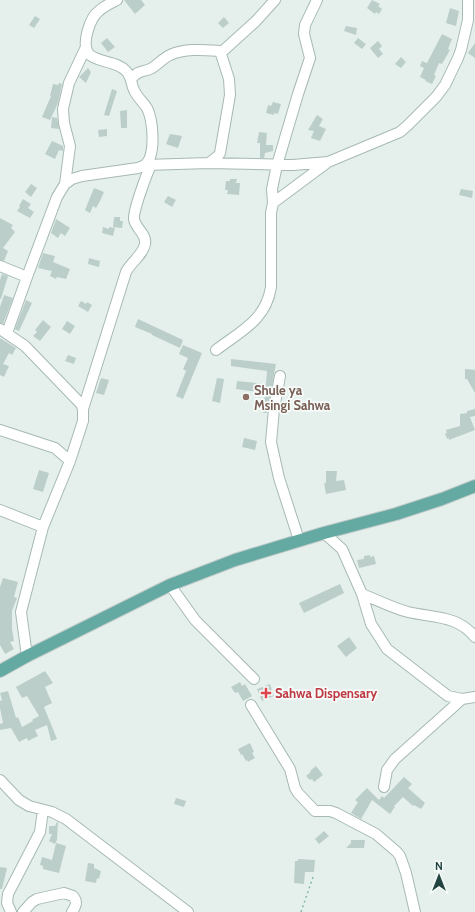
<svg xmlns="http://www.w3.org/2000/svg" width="475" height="912" font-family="Cabin,sans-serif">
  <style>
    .building { fill: #bccec9 }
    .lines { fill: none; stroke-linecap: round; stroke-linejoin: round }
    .minor-casing { stroke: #a6b9b5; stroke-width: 12 }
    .major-casing { stroke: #c1cbca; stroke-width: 14 }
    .path { stroke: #81b7ae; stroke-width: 1.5; stroke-dasharray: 2 3; stroke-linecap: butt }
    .minor { stroke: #fff; stroke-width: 10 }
    .major { stroke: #64aaa2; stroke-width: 12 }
    .education-dot { fill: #8d6e63; stroke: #f6fbf9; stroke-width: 1.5 }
    .health-dot { fill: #e0444e; stroke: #f6fbf9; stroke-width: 1.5 }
    .labels { text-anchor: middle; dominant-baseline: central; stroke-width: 3.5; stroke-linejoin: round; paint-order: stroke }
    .education-label { font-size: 13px; font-weight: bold; fill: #785e54; stroke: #f6fbf9; text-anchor: start }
    .health-label { font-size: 13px; font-weight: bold; fill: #be3a42; stroke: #f6fbf9; text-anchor: start }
  </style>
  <rect width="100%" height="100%" fill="#e5f0ec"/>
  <path class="building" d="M124 0H141L145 5 135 14Z
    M372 0 380 4 378 6 382 9 379 14 376 12 375 14 367 8Z
    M450 8 459 11 456 26 446 23Z
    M35 16 40 19 34 28 29 25Z
    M224 17 229 23 223 28 218 23Z
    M346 26 357 28 356 35 344 31Z
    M442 34 452 39 448 49 450 50 442 64 439 63 434 75 436 76 432 84 425 81 426 80 420 77 424 68 420 66 422 61 427 63Z
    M107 38 115 47 108 52 101 43Z
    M358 38 366 44 362 49 354 43Z
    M378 41 382 46 379 49 383 54 378 58 370 48Z
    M475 43V58L468 53Z
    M401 57 406 62 401 68 395 64Z
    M88 68 91 72 86 83 79 77Z
    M59 83 62 84 58 103 50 120 42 117 51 96H50L53 84 58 85Z
    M112 89 117 91 109 116 104 115Z
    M273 102 281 104 278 114 274 113V115L266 113 268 105 271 106Z
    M127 110V128H121L120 111Z
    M317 115 323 119 319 126 326 129 320 141 311 138 314 131 308 130Z
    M52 117 57 118 59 129 51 128Z
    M107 129V136L99 137 98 130Z
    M259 132 267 133 266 145H273V151L265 153 264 158H260V143H257Z
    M170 134 182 136 178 148 166 144Z
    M52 141 63 146V151L59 150 55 159 45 154Z
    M230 179H237L236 183H240L239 195 227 194 228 190H225L226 181H230Z
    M31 184 37 188 31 197 25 192Z
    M94 188 104 192 100 201 96 208 93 206 90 213 85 210Z
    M461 189 473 191 472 198 459 195Z
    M168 196 176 200 172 207 164 202Z
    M23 199 31 204 28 208 34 212 30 218 17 211 20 207 19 206Z
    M114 217H120V221H123L122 228 113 227Z
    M0 218 13 225 11 228 15 232 3 248 8 251 4 261 0 260Z
    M56 219 70 228 65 236 61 233 58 238 51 233Z
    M103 227 109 229V227L115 228 113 236 102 233Z
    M43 253 55 256 53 262 70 269 66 279 57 277 56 279 50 276 52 271 38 268Z
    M89 258 100 261 99 267 88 264Z
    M2 274 8 276 1 299H0V280Z
    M4 295 13 298 3 324 0 323V307Z
    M26 300 32 303 19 331 15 329Z
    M81 301 86 304 87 302 92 305 88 312 78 306Z
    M138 319 183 340 180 348 152 335V334L135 327Z
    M43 320 51 327 40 341 33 336 37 332 35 330Z
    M67 321 75 326 70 334 62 329Z
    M0 338 16 348 12 355 9 353 3 364 9 366 4 377 0 375Z
    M183 345 202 353 183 399 176 396 186 371 183 369 188 358 179 354Z
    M68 355 76 358 74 364 65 361Z
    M231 359 276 364 267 413H263L265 393 236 389 237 381 266 384 267 371 231 366Z
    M465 369 475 370V393L467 379H465Z
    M101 378 109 380 104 395 96 393Z
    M217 378 224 379 220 403 212 401Z
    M475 409V416L470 417 475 430 449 440V438L447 439 445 433H447L446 430 460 426V414L467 413V411Z
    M244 438 257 441 255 450 242 447Z
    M39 470 49 473 43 492 33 489Z
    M326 471H337L336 481 344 480 346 490 326 494 324 483H326Z
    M370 555V557L374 556 376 564 359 568 357 560 364 559V556Z
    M3 578 18 582 14 597 17 598 12 611V629L14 641 10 642 14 649 5 654 0 645V587Z
    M340 584 344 593 304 613 299 603Z
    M349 637 357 648 346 657 337 646Z
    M45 671 53 683 45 687 52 703 44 707 57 739 51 741 47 725 35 730 38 736 28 741 27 738 19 742 11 728 0 730V724L3 723 0 708V701L2 700 0 693 8 691 16 718 18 717 22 727 33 721 32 720 39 716 27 696 22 698 16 687Z
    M240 682 242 686 245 684 252 696 243 701 238 692 235 693 231 687Z
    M270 684 274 696 262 701 257 689Z
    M250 743 254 752 252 753 255 758 248 762 247 760 246 761 242 754 241 755 238 749Z
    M316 766 323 775 314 782 312 779 310 780 306 776 311 772 310 771Z
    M404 777 412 784 408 788 425 803 421 809 414 805 413 806 403 797 394 806 395 807 390 814 372 800 361 819 351 813 358 802 355 800 367 788 379 800 382 796 384 798Z
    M176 798 186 801 184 807 174 804Z
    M57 822H58L57 840 55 844 49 841 52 834H49V826H55Z
    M324 831 329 836 319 844 315 839Z
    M351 840H365L364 848H346L351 843Z
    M56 843 66 846 59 873 43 869V866L40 865 42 857 52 860Z
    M298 859 315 860 314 872H305L304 884 294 883 295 861H298Z
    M88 863 94 864V868L101 871 99 879 97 878 96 883 85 881Z
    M0 867 7 868 2 889H0Z"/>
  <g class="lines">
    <defs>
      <path id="minor" d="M131 79C140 69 142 73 152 68 159 64 163 58 170 55 185 48 205 50 220 51L224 50 256 21 275 0
        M209 163 218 156 220 153 230 95 229 79 220 51
        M146 165 209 163 293 165 328 162 400 132 408 125 436 97 445 85 458 58 461 50 468 20V0
        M65 184 70 146 64 123 63 109 69 83 86 47
        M273 203 272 189 277 165 298 94 310 58 304 34 305 25 317 0
        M0 266 27 277
        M0 329 25 346 81 404 83 409V421L70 461 43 527 21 612 27 656
        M7 333 27 277 57 197 65 184 72 179 82 176 138 168C140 167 144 166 146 164 156 154 153 120 147 108 143 102 137 97 134 90 131 84 132 77 126 71 117 61 100 63 90 55 80 46 90 17 99 11 104 6 111 3 117 0
        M216 350C241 331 266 320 271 287V213L273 203 328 162
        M280 376 274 409 271 442 279 478 299 540
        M83 409 126 272C131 262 143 255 145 244 147 234 135 228 134 219 133 211 147 173 151 165
        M0 430 55 448 70 461
        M0 510 43 527
        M324 533 342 549 362 594 371 624 387 649 448 696 462 699 475 697
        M170 585 195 620 254 679
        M362 594C377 600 393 608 408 612 434 618 457 615 475 637
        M251 705 290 769 295 788 298 793 315 811H330L336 813 376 834 397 852 400 856 406 873 415 912
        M0 780 19 800 29 806 52 812 66 819 188 912
        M384 787 387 770 395 759 462 699
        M11 912 7 903 8 894 40 832 43 810
        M23 912 32 902 37 899 64 893 73 896C78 902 76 906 72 912"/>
      <path id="major" d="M0 671 27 656 170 585 235 560 324 533 396 514 442 499 475 486"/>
    </defs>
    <use href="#minor" class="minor-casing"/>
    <use href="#major" class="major-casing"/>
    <path class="path" d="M301 912 313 877"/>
    <use href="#minor" class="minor"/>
    <use href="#major" class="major"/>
  </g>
  <circle class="education-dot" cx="246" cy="397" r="4"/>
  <path class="health-dot" d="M264 687h4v4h4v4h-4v4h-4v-4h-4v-4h4z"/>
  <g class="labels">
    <g class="education-label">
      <text x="254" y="390">Shule ya<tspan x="254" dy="15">Msingi Sahwa</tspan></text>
    </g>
    <g class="health-label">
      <text x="275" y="693">Sahwa Dispensary</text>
    </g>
  </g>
  <g transform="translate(439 876)" stroke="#f6fbf9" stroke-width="3" paint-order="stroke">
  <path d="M0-3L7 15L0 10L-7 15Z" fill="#214440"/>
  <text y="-6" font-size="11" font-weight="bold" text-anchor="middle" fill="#214440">N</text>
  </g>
</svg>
